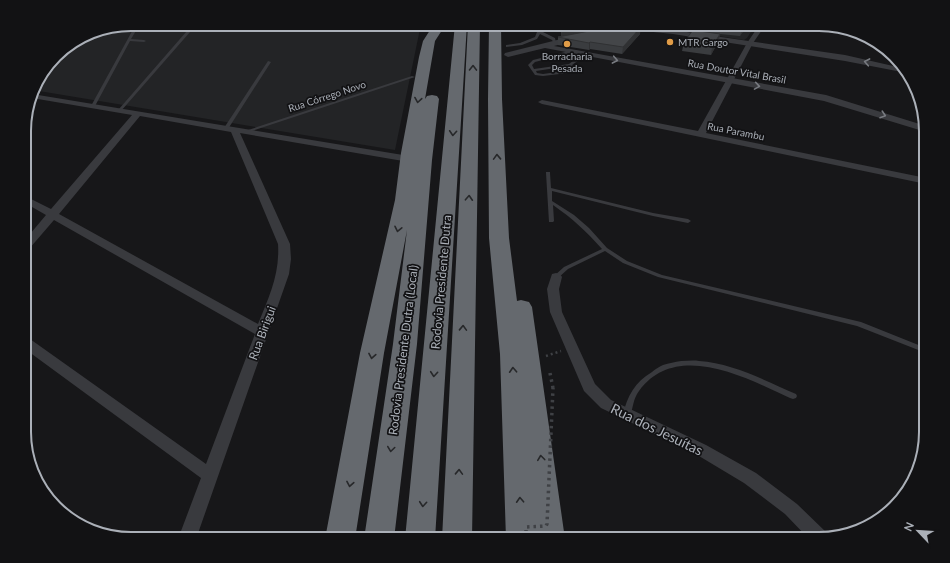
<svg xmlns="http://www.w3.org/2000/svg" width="950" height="563" font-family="Lato,sans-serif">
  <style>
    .built { fill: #232426 }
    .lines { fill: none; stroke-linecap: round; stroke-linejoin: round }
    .path-far1 { stroke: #3f4145; stroke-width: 2.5; stroke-dasharray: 2 3; stroke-linecap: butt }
    .path { stroke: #3f4145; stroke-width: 3.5; stroke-dasharray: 2.5 4; stroke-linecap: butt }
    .service { fill: #393a3e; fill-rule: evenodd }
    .minor { fill: #393a3e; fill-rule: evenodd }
    .tertiary { fill: #393a3e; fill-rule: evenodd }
    .motorway { fill: #65696e; fill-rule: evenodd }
    .path-bridge { stroke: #3f4145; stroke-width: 3.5; stroke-dasharray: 2.5 4; stroke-linecap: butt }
    .wall { fill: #3a3c3f }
    .shaded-wall { fill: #303133 }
    .building { fill: #444649; stroke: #303133 }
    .oneway { stroke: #787b81 }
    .oneway2 { stroke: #27282a }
    .poi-dot { fill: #e19c47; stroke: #121214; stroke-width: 1.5 }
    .labels { text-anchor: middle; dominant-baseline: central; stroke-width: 3.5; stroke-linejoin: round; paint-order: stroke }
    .far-poi-label { font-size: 10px; fill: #abb0b8; stroke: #121214; text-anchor: start }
    .far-street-label { font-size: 10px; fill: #abb0b8; stroke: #121214 }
    .street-label { font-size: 12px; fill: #abb0b8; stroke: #121214 }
    .near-street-label { font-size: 14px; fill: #abb0b8; stroke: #121214 }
    .rim { fill: none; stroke: #abb0b8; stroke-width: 2 }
  </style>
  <rect width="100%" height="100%" fill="#171719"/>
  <path class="built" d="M131 24H421L395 150 33 90 35 84 60 51 90 32Z
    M642 24H756L747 38 744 40Z"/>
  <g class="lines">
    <path class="path-far1" d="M546 356 561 351"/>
    <path class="path" d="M550 373 553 388"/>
    <path class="service" d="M136 24H140L131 39 144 40 146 41 144 42 130 41 95 106 92 107 91 106Z
      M193 24H197L121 111H119V109Z
      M535 24H539L541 31 555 38 556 43H554L552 40 540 34 537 39 522 45 506 47V45L520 43 535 37 537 32Z
      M573 50 575 51 574 52 535 62 532 65 534 69 569 64 584 53H586V55L572 65 577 71 576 72 543 76 535 75 528 65 533 60ZM569 66 572 70 543 74 537 73 536 71Z
      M268 61 271 62 228 129H224V128Z
      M412 76 415 77 249 132 245 131Z
      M546 172H550V173L551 188 653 213 688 219 691 221 688 223 653 216 552 191V201L574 215 589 228 607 248 627 261 662 275 861 322 926 348V353L857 326 658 277 623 263 605 251 568 269 558 278H554L553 277 554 276 564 267 602 249C585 230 573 219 553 205L554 221 553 222H549L546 173Z
      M681 361C687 361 693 360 699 361 732 363 766 381 796 394L797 396 796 398 793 399 790 398C747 378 676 340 639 391 633 399 633 408 630 417L627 418 624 417 623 415C627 396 635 382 652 372 655 369 659 367 663 365 669 363 675 362 681 361Z"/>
    <path class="minor" d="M760 24H766L753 43 706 133 926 178V184L542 104 538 102 542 100 698 131 747 43Z
      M32 94 403 155 408 158 403 161 240 133 290 244 291 259 289 274 196 539H178L201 478 25 349V337L30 339 206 464 255 334 54 220 29 249 25 250V240L46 215 25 203V196L51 209 132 115 32 98H31ZM140 116 231 132 278 244C280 274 269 297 258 324L59 214Z
      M556 273 560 274 562 277 559 289 562 312 595 384 611 400 706 445 756 473 797 504 827 533 829 538 809 539 785 514 744 483 694 453 601 408 584 391 550 312 547 289 552 274Z"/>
    <path class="tertiary" d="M618 28H653L673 30 845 55 902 68 907 73 845 61 673 34 653 32H618Z
      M577 35H580V39L554 46 826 95 926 126V132L824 101 545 48 508 57 504 55 505 53Z"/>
    <path class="motorway" d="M434 24H446L435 41 425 99 427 96 432 95 437 96 439 99 432 160 417 344 394 539H364L393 344 407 230 384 353 355 539H325L360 353 395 200 401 153 419 57 423 41Z
      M455 24H467L435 539H405Z
      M468 24H480L472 539H442Z
      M489 24H501L502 99 509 238 517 301 521 300 529 302 532 307 565 539H506L500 354 489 238 488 99Z"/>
    <path class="path-bridge" d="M526 539V527L546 526 547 524 553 388"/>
  </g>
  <path class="wall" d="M519 24H536L535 31H520Z
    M540 24H629V26H620L605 28 640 34 622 54 590 49 589 50 558 45V37L605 28 561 36V31H544Z
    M659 24H748L740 36 720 34 718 42 711 55 682 51 684 42 697 30Z"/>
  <path class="shaded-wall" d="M577 24H620V26L561 36 562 27Z
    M744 24H748L740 36Z
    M641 27 640 34 622 54 623 47Z
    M720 34 718 42 711 55 712 47Z
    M590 42V49L589 50V43Z"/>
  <path class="building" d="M563 24H577L562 27Z
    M717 24H744L743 27Z
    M641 27 623 47 590 42 589 43 558 37 605 28Z
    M693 30 720 34 712 47 684 42Z"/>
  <defs><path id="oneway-chevron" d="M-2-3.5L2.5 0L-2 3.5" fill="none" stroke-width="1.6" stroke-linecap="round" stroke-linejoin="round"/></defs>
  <g class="oneway">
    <use href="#oneway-chevron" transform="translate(615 60) rotate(11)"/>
    <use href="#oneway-chevron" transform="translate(867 62) rotate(-169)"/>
    <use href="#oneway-chevron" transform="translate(757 86) rotate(9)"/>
    <use href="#oneway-chevron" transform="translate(883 115) rotate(18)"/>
  </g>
  <g class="oneway2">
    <use href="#oneway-chevron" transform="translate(473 68) rotate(-89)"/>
    <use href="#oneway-chevron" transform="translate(418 100) rotate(99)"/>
    <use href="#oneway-chevron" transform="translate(453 133) rotate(94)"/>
    <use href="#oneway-chevron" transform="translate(497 157) rotate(-92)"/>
    <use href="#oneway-chevron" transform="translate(469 198) rotate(-87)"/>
    <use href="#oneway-chevron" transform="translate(398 229) rotate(102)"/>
    <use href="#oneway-chevron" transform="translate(463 328) rotate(-88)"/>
    <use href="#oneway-chevron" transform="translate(372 356) rotate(100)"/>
    <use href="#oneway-chevron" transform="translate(513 370) rotate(-93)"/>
    <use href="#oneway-chevron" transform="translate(434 374) rotate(95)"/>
    <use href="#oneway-chevron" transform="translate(391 449) rotate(98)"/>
    <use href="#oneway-chevron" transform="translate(541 458) rotate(-97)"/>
    <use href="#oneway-chevron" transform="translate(459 472) rotate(-88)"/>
    <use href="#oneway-chevron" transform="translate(350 484) rotate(100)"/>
    <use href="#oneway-chevron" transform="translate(520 500) rotate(-93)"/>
    <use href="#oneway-chevron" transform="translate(423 504) rotate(95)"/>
  </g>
  <g class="poi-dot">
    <circle cx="670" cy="42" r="4"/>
    <circle cx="567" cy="44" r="4"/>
  </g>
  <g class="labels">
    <g class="far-poi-label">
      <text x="678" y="42">MTR Cargo</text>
      <text x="567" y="56" text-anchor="middle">Borracharia<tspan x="567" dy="12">Pesada</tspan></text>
    </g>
    <g class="far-street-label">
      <text transform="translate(737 71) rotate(10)">Rua Doutor Vital Brasil</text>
      <text transform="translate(327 96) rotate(-18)">Rua Córrego Novo</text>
      <text transform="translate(736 131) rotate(11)">Rua Parambu</text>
    </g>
    <g class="street-label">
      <text transform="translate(441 282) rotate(-85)">Rodovia Presidente Dutra</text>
      <text transform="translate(262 333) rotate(-70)">Rua Birigui</text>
      <text transform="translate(403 350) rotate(-83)">Rodovia Presidente Dutra (Local)</text>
    </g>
    <g class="near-street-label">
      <text transform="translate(657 429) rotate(26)">Rua dos Jesuítas</text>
    </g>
  </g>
  <path d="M0 0H950V563H0ZM131 31H819A100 100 0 0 1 919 131V432A100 100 0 0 1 819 532H131A100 100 0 0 1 31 432V131A100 100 0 0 1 131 31Z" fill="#121214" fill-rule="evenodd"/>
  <path class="rim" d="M131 31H819A100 100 0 0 1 919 131V432A100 100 0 0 1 819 532H131A100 100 0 0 1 31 432V131A100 100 0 0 1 131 31Z"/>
  <g transform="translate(918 531) rotate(295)" stroke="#121214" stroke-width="3" paint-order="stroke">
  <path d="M0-3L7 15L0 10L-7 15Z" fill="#abb0b8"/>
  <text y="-6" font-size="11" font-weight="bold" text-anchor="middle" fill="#abb0b8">N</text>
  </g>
</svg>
